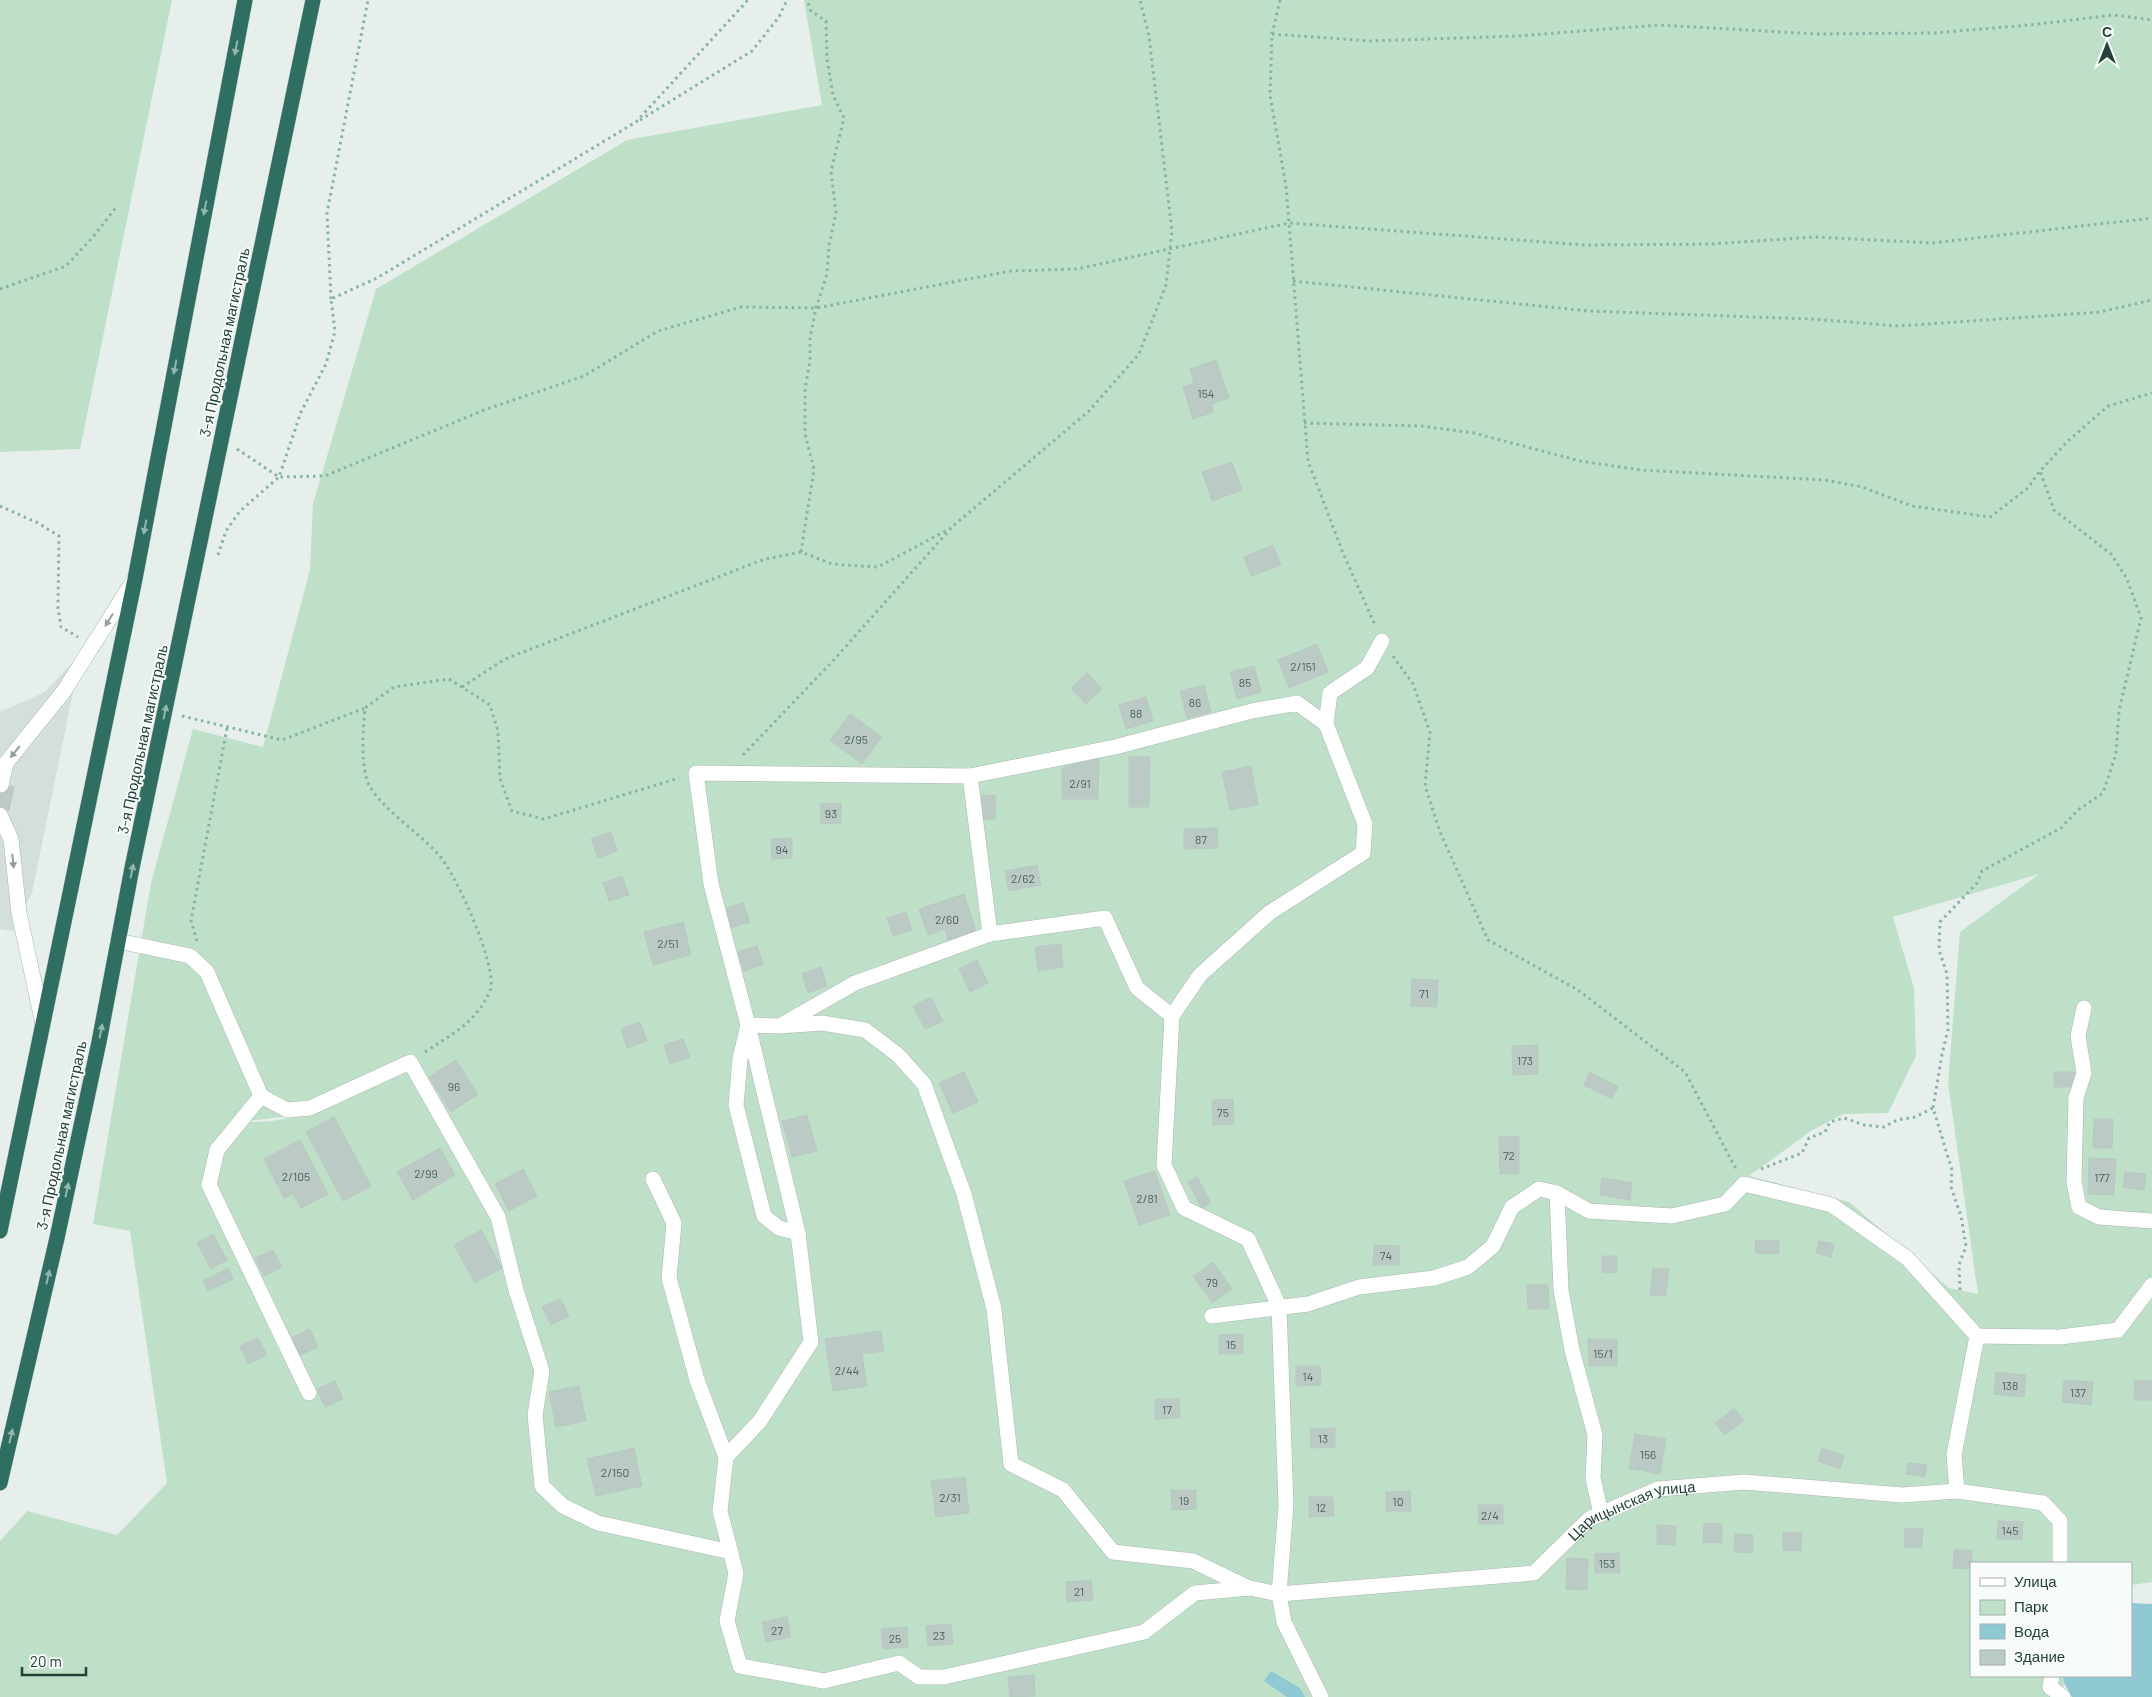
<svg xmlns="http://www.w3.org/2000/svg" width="2152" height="1697" font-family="Barlow,sans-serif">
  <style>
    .built { fill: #d4dfda }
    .green { fill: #bfe0c8; fill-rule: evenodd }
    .water { fill: #8ec9d4 }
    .building { fill: #bbcac4; stroke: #b8c9c2 }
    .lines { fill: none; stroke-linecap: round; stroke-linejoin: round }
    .minor-casing { stroke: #a8b8b2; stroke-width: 16 }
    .highway-casing { stroke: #c2cac8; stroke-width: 16 }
    .path { stroke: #86b3a5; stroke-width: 3; stroke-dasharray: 2.5 4; stroke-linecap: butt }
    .minor { stroke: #fff; stroke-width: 15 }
    .highway { stroke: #2f6f62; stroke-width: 15 }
    .oneway { fill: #93b5ae }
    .oneway2 { fill: #92a09c }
    .labels { text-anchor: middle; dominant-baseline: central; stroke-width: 4; stroke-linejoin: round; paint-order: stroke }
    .number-label { font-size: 12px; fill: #4a645c }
    .street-label { font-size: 15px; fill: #24423a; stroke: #f7fbf9 }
  </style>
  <rect width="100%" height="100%" fill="#e6efeb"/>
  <path class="built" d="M81 653 32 893 13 931 0 929V712L45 692Z"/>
  <path class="green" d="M0 0H172L80 449 0 452Z
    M804 0H2152V1582L2131 1585V1563H1971V1676H2064L2063 1697H0V1541L27 1511 117 1535 167 1483 130 1231 93 1224 151 883 193 729 263 747 310 570 313 504 376 289 627 140 822 105ZM2039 874 1960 932 1948 1083 1978 1294 1949 1288 1849 1202 1749 1176 1811 1131 1843 1114 1888 1113 1916 1056 1914 988 1893 917ZM315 1113 272 1121 232 1123Z"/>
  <path class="water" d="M2131 1603 2152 1604V1697H2072L2064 1683 2063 1676H2131Z
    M1271 1671 1300 1688 1305 1697H1287L1264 1681Z"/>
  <path class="building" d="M1216 360 1229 398 1211 404 1214 412 1193 419 1183 387 1194 383 1190 369Z
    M1232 462 1242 490 1212 501 1202 472Z
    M1273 545 1281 565 1251 576 1244 557Z
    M1317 644 1328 672 1289 688 1278 660Z
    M1254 666 1261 692 1237 699 1230 672Z
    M1087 673 1102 689 1086 704 1071 688Z
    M1204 685 1211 712 1187 718 1180 691Z
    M1146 697 1153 721 1126 729 1119 705Z
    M850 714 882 737 862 764 830 740Z
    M1129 756 1150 757 1149 807H1129Z
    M1099 758 1098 799H1062V768Z
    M1251 766 1258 805 1230 810 1222 772Z
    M0 784 14 787 9 810 0 809Z
    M982 795 996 796 995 819H981Z
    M841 803V823L821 824 820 804Z
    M1217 828 1218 848 1184 849V829Z
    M611 832 617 851 598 858 591 839Z
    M792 838V858L772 859 771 839Z
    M1037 865 1041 885 1009 891 1005 871Z
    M622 876 629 895 609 901 603 883Z
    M964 894 976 931 948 940 945 929 928 935 919 909Z
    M743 903 750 922 730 928 724 909Z
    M906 912 912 930 893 936 887 918Z
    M683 922 691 955 653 965 644 932Z
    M1061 944 1063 967 1038 971 1035 947Z
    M757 946 763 964 744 971 738 952Z
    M977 960 988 983 970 992 959 969Z
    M821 967 827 986 808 993 802 974Z
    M1412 979 1438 980 1437 1007 1411 1006Z
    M931 997 943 1021 925 1029 913 1006Z
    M640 1022 647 1041 627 1048 621 1029Z
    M683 1039 690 1057 670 1064 664 1045Z
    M1538 1045V1074L1513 1075 1512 1046Z
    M456 1060 478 1094 451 1112 429 1077Z
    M964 1072 978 1102 953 1113 939 1083Z
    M1590 1072 1618 1087 1612 1099 1584 1085Z
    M2054 1072H2075V1087H2054Z
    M1233 1099 1234 1124 1213 1125 1212 1100Z
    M807 1115 817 1151 792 1157 782 1121Z
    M334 1117 371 1186 343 1201 306 1132Z
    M2094 1119H2113L2112 1148H2093Z
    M1519 1136V1174H1500L1499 1137Z
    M300 1140 328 1194 301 1208 293 1194 284 1198 264 1159Z
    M440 1148 455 1175 413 1200 397 1172Z
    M2089 1158 2116 1159 2114 1195 2088 1194Z
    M523 1169 537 1196 509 1211 495 1184Z
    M1155 1171 1170 1215 1139 1225 1124 1181Z
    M2125 1172 2146 1174 2144 1190 2123 1187Z
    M1197 1177 1211 1203 1202 1208 1188 1182Z
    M1602 1178 1632 1183 1630 1200 1600 1195Z
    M481 1230 502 1268 475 1283 454 1245Z
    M213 1234 227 1260 211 1269 197 1243Z
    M1756 1240 1779 1241V1254L1755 1253Z
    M1819 1241 1834 1244 1831 1257 1816 1253Z
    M1374 1245 1400 1246 1399 1265H1373Z
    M273 1250 282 1267 264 1276 255 1258Z
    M1602 1256H1617L1616 1273 1602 1272Z
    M1213 1262 1232 1289 1212 1303 1193 1276Z
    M228 1268 233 1279 208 1291 203 1281Z
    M1653 1268 1669 1269 1666 1296 1650 1295Z
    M1527 1285H1548L1549 1309H1528Z
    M561 1299 569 1316 551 1325 542 1307Z
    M310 1329 318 1347 300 1355 291 1338Z
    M881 1331 884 1351 862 1354 867 1386 833 1391 825 1339Z
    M1243 1334V1354H1219V1335Z
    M258 1338 267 1355 248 1364 240 1346Z
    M1588 1339H1617V1366H1589Z
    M1296 1366H1320L1321 1385 1296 1386Z
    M1996 1372 2026 1375 2024 1397 1994 1394Z
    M2064 1380 2093 1382 2091 1405 2062 1402Z
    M2135 1380 2152 1381V1400H2134Z
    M335 1381 343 1399 325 1407 317 1389Z
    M579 1386 586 1421 556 1427 549 1392Z
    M1155 1399H1179L1180 1418 1155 1419Z
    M1734 1408 1744 1421 1725 1435 1715 1423Z
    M1335 1428V1447L1311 1448 1310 1429Z
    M1635 1434 1666 1439 1660 1474 1629 1468Z
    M634 1448 642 1486 596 1496 587 1459Z
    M1822 1448 1844 1456 1840 1469 1818 1461Z
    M1908 1463 1927 1465 1925 1477 1906 1474Z
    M965 1477 969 1513 936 1517 931 1481Z
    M1171 1490H1196V1509L1172 1510Z
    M1410 1491 1411 1511H1386V1492Z
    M1309 1497H1333L1334 1516 1309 1517Z
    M1478 1505H1503V1524H1479Z
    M1998 1521 2023 1522 2022 1540 1997 1539Z
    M1704 1523 1722 1524V1543L1703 1542Z
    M1657 1525 1676 1526 1675 1545 1657 1544Z
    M1905 1528 1923 1529 1922 1547H1904Z
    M1783 1532 1802 1533 1801 1551 1783 1550Z
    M1735 1534 1753 1535 1752 1553 1734 1552Z
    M1954 1550H1972L1971 1569 1953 1568Z
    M1619 1553 1620 1573H1595V1554Z
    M1567 1558 1588 1559 1587 1590 1566 1589Z
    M1091 1580 1093 1600 1067 1602 1066 1582Z
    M787 1617 791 1637 766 1642 762 1622Z
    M951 1624 953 1644 928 1646 926 1626Z
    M907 1627 908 1647 883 1649 881 1629Z
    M1034 1675 1035 1696 1010 1697 1008 1677Z"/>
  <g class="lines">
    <defs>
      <g id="minor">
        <path d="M1326 724 1330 693 1367 668 1382 641"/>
        <path d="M970 776 990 934"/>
        <path d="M1 785 6 763 64 691 134 580"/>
        <path d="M0 815 11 839 19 913 43 1024"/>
        <path d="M118 941 190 956 207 972 261 1096"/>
        <path d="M2084 1008 2078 1036 2084 1073 2076 1098 2074 1182 2079 1207 2099 1217 2152 1221"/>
        <path d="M783 1024 855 983 990 934 1105 918 1137 988 1172 1016"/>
        <path d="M653 1179 674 1223 669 1278 697 1380 726 1457 720 1511 736 1573 727 1621 740 1666 824 1681 899 1663 919 1677H944L1144 1632 1195 1593 1250 1588 1279 1594 1286 1505 1279 1306 1248 1239 1184 1208 1164 1165 1172 1016 1200 975 1269 913 1363 853 1365 824 1326 724 1297 703 1252 711 1115 747 970 776 696 773 711 884 748 1025 798 1233 811 1342 760 1421 726 1457"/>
        <path d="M1557 1193 1561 1290 1572 1350 1595 1435 1593 1478 1601 1514"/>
        <path d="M798 1233 779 1228 764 1216 736 1105 740 1059 748 1025 779 1026 822 1023 865 1030 898 1055 924 1084 964 1194 994 1309 1011 1464 1063 1490 1113 1552 1193 1561 1249 1588"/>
        <path d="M1212 1316 1308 1304 1359 1287 1434 1278 1468 1267 1493 1246 1512 1207 1539 1189 1557 1193 1589 1211 1672 1216 1725 1204 1744 1184 1832 1205 1907 1258 1977 1336 2060 1337 2118 1330 2152 1285"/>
        <path d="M309 1393 209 1185 217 1150 261 1096 287 1110 310 1108 410 1062 498 1217 516 1290 542 1371 535 1415 542 1486 563 1506 598 1523 731 1552"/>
        <path d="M1957 1491 1954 1455 1977 1336"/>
        <path d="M2052 1676 2050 1687 2063 1697"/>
        <path id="s1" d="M1321 1697 1284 1622 1279 1594 1534 1573 1589 1519 1658 1489 1744 1482 1902 1495 1957 1491 2043 1503 2060 1521V1563"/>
      </g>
      <path id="highway" d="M0 1231 135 579 245 0
        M0 1483 57 1238 99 1042 132 868 313 0"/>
    </defs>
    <use href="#minor" class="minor-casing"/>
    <use href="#highway" class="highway-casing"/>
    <path class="path" d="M1280 0 1272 34 1270 95 1286 186 1308 461 1343 553 1375 625
      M1272 34 1371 41 1517 36 1659 25 1817 34 1934 33 2029 25 2114 15 2152 20
      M640 120 752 51 779 17 787 0
      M1293 281 1589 311 1811 319 1899 326 2100 312 2152 300
      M0 289 66 266 93 237 117 206
      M331 299 327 213 368 0
      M1304 423 1421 426 1474 433 1580 461 1641 470 1825 480 1862 487 1912 506 1990 517 2028 488 2039 472
      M237 449 279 477 325 476 484 410 584 376 658 331 741 307 816 308 1011 271 1077 269 1289 223 1585 245 1711 244 1815 237 1932 243 2152 218
      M0 506 38 523 59 536 58 608 61 627 78 637
      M801 552 814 469 805 434V389L810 361V338L816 308 827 274 829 245 836 213 831 171 844 118 833 95 827 59 826 21 811 11 807 0
      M218 555 226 531 240 511 279 477 301 412 326 364 335 331 331 299 377 278 636 122 748 0
      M1393 656 1413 684 1430 732 1425 786 1440 832 1488 940 1578 990 1685 1072 1736 1169
      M462 687 505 659 765 559 801 552 832 564 878 567 951 528
      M182 716 282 740 365 708
      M743 755 831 663 953 526 1089 411 1139 354 1166 285 1172 231 1149 36 1140 0
      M197 941 191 921 227 728
      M425 1052C452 1034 476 1023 490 991 499 968 455 872 438 854 418 832 386 812 370 787 360 771 363 726 365 708L394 687 449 679 490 705 498 731 500 779 512 811 544 819 679 778
      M1761 1169 1802 1153 1809 1138 1825 1132 1830 1122 1844 1118 1864 1125 1884 1127 1897 1120 1915 1117 1933 1108
      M1960 1290 1959 1265 1966 1246 1961 1216 1951 1187 1952 1170 1933 1108 1942 1054 1948 1030 1947 974 1939 950 1940 922 1977 883 1982 871 2061 828 2078 810 2103 793 2116 754 2119 711 2141 618 2127 579 2111 554 2054 510 2040 471 2068 441 2108 406 2152 393"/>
    <use href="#minor" class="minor"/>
    <use href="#highway" class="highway"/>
  </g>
  <defs><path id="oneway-solid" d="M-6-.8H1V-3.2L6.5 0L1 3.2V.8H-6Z" transform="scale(1.25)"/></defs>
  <g class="oneway">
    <use href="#oneway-solid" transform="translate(236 48) rotate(101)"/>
    <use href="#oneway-solid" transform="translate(205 208) rotate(101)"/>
    <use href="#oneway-solid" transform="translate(175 367) rotate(101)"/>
    <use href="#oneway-solid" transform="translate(145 527) rotate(101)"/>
    <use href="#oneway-solid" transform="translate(165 712) rotate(-78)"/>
    <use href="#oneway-solid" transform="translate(132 871) rotate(-79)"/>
    <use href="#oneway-solid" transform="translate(101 1031) rotate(-79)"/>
    <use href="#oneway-solid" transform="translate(67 1190) rotate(-78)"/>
    <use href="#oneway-solid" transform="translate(48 1277) rotate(-77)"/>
    <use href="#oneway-solid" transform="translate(11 1436) rotate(-77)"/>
  </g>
  <g class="oneway2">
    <use href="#oneway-solid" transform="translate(109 620) rotate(122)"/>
    <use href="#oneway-solid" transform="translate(15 752) rotate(129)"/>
    <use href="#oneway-solid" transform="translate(13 861) rotate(84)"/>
  </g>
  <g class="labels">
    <g class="number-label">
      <text x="1206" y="393">154</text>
      <text x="1303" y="666">2/151</text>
      <text x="1245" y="682">85</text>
      <text x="1195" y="702">86</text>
      <text x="1136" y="713">88</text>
      <text x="856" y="739">2/95</text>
      <text x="1080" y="783">2/91</text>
      <text x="831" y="813">93</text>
      <text x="1201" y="839">87</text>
      <text x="782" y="849">94</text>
      <text x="1023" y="878">2/62</text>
      <text x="947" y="919">2/60</text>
      <text x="668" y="943">2/51</text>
      <text x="1424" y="993">71</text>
      <text x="1525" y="1060">173</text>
      <text x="454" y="1086">96</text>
      <text x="1223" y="1112">75</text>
      <text x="1509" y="1155">72</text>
      <text x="426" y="1173">2/99</text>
      <text x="296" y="1176">2/105</text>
      <text x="2102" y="1177">177</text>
      <text x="1147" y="1198">2/81</text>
      <text x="1386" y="1255">74</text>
      <text x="1212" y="1282">79</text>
      <text x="1231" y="1344">15</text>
      <text x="1603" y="1353">15/1</text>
      <text x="847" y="1370">2/44</text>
      <text x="1308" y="1376">14</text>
      <text x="2010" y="1385">138</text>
      <text x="2078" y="1392">137</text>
      <text x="1167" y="1409">17</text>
      <text x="1323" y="1438">13</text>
      <text x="1648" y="1454">156</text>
      <text x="615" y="1472">2/150</text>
      <text x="950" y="1497">2/31</text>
      <text x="1184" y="1500">19</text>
      <text x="1398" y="1501">10</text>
      <text x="1321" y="1507">12</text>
      <text x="1490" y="1515">2/4</text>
      <text x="2010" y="1530">145</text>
      <text x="1607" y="1563">153</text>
      <text x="1079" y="1591">21</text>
      <text x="777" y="1630">27</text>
      <text x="939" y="1635">23</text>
      <text x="895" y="1638">25</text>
    </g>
    <g class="street-label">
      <text transform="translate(224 342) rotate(-78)">3-я Продольная магистраль</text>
      <text transform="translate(142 739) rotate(-78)">3-я Продольная магистраль</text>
      <text transform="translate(61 1135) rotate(-78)">3-я Продольная магистраль</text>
      <text stroke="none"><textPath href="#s1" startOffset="488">Царицынская улица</textPath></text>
    </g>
  </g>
  <rect x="1970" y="1562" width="162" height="115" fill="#f7fbf9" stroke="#a3b1ad"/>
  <rect x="1980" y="1578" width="25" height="8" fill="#ffffff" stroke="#a3b1ad"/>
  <text x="2014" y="1587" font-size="15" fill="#24423a">Улица</text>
  <rect x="1980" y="1600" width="25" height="15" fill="#bfe0c8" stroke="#a3b1ad"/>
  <text x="2014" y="1612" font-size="15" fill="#24423a">Парк</text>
  <rect x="1980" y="1624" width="25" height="15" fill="#8ec9d4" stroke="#a3b1ad"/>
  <text x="2014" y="1637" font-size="15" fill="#24423a">Вода</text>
  <rect x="1980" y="1650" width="25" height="15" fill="#bbcac4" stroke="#a3b1ad"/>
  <text x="2014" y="1662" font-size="15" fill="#24423a">Здание</text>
  <g transform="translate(2107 45)" stroke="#f7fbf9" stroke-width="4" paint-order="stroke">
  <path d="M0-4L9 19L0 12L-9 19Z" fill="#24423a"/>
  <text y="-8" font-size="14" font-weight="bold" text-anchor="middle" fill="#24423a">С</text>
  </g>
  <path d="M22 1667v8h64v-8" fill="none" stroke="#24423a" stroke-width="2.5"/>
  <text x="30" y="1667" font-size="15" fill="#24423a" stroke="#f7fbf9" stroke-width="4" paint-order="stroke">20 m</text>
</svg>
